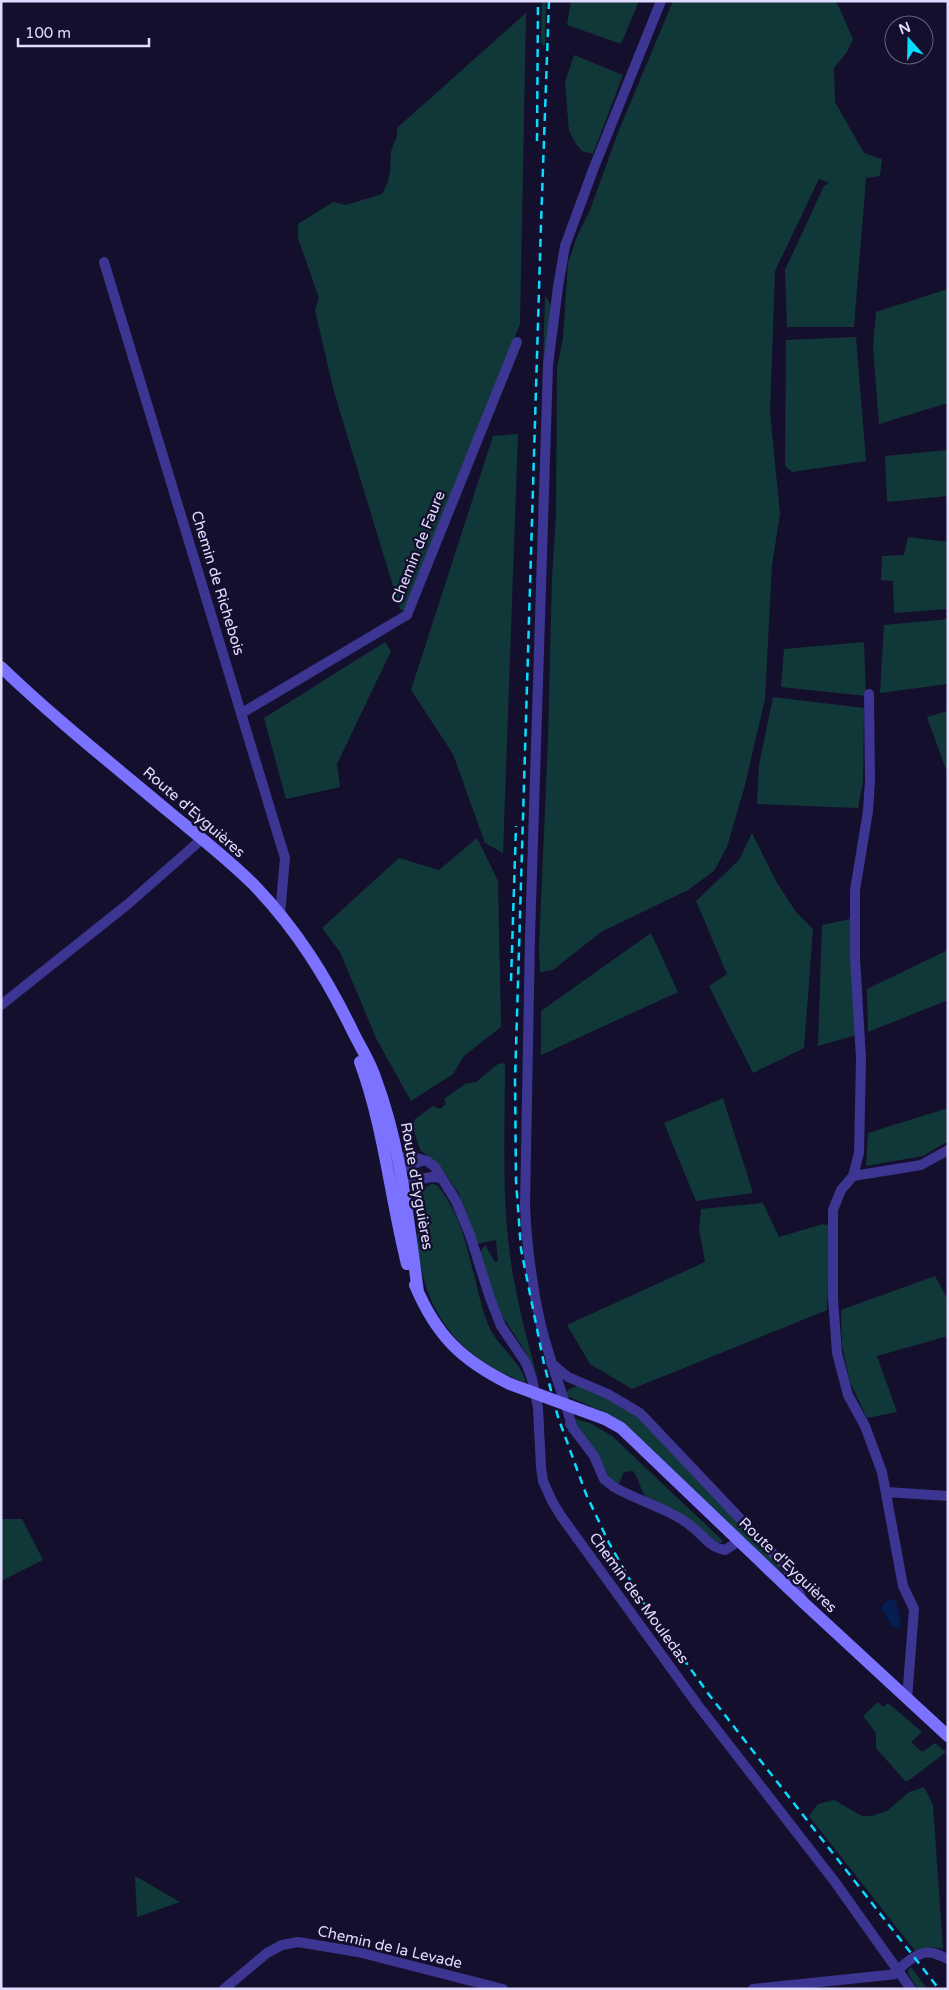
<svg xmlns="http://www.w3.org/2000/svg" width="949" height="1990" font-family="'Varela Round',sans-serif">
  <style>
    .green { fill: #113838 }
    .water { fill: #051d50 }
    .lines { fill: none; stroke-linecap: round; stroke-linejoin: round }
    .street { stroke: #3c3591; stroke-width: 10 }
    .secondary { stroke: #7b72ff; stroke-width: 12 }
    .rail { stroke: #07ddff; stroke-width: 2.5; stroke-dasharray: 8 6; stroke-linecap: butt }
    .secondary-bridge { stroke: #7b72ff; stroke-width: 12 }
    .labels { text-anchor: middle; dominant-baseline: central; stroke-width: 5; stroke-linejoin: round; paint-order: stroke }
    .street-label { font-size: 15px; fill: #e1dbff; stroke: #150f2e }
  </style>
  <rect width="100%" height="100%" fill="#150f2e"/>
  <path class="green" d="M542 1H546L545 46 542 45 541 40Z
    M571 1H639L621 44 567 25Z
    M673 1H836L853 39 847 52 834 68 835 102 864 153 882 159 880 176 866 178 854 327H787L785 270 824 186 829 183 819 179 775 271 770 412 780 514 772 565 765 699 745 785 727 847 714 871 688 890 601 932 553 970 540 972 539 948 548 739 552 578 556 516 557 368 563 338 568 263 576 239 590 210 619 130Z
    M526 13 520 324 404 611 400 609 334 392 315 310 319 298 298 238V224L333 202 346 205 382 194 388 182 390 171 391 151 397 136V128Z
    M574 55 623 75 593 154 582 151 576 144 569 131 565 82Z
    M948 289V403L879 424 873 347 876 312Z
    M545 296C559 309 546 351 543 369Z
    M856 337 866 461 792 472 785 466 786 340Z
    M518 434 503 853 485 843 453 754 411 690 493 436Z
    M948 450V496L887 502 885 456Z
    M908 537 948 542V609L894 613 893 581 881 580 882 556 904 555Z
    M948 619V684L880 693 884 625Z
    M385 642 391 651 337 764 340 787 286 799 264 718Z
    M864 642 866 696 781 687 784 649Z
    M773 697 864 708 863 781 858 808 757 804 759 765Z
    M948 711V775L927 717Z
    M752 833 777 883 796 912 813 929 804 1048 753 1073 709 986 727 974 696 901 739 860Z
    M477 838 498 881 501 1027 464 1056 453 1074 411 1101 376 1038 340 952 322 928 399 858 439 870Z
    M850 919 856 1035 818 1046 822 925Z
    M651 933 678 992 541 1055V1011Z
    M948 950V1000L868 1032 867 989Z
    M505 1063C505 1131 501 1201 512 1269 518 1306 528 1343 538 1380L525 1351 497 1308 480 1252 485 1245 495 1262 498 1261 496 1240 477 1244 459 1194 441 1167 420 1150 414 1131V1120L433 1106 440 1109 446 1104 444 1099 465 1084 476 1082 498 1064Z
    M723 1098 753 1193 696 1201 664 1123Z
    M948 1108V1141L923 1156 866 1166 868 1133Z
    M432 1184 437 1185C469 1223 471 1277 487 1322 496 1347 521 1360 526 1383 452 1356 417 1303 417 1224 417 1209 416 1191 432 1184Z
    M763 1203 779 1237 823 1224 830 1226 827 1310 632 1389 590 1364 567 1325 705 1262 699 1229 701 1209Z
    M935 1276 948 1300V1336L877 1356 897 1412 867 1418 850 1382 842 1345 841 1310Z
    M577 1386H586L640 1418 774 1561 784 1575 604 1412 569 1397 566 1393 569 1389Z
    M575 1419 590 1423 612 1436 723 1541 721 1543C713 1544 699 1526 691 1520 678 1511 656 1508 645 1496 640 1489 639 1478 633 1471L624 1472 619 1484 609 1477 602 1462 581 1435Z
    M1 1519H22L43 1560 1 1581Z
    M878 1702 883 1707 888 1703 922 1732 911 1742 922 1752 935 1743 946 1752 908 1781H905L876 1748V1733L863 1716Z
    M924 1787 933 1805 943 1949 932 1947 916 1952 809 1816 818 1804 834 1800 862 1816H871L887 1811 909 1792Z
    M135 1876 180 1902 137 1917Z
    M911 1967 927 1989H918L909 1975 908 1971Z"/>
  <path class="water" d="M893 1599 896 1601C898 1608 901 1621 901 1626L898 1628 891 1625 881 1608 886 1602Z"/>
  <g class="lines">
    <path class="street" d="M104 262 285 858 280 915
      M242 713 407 615 517 342
      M1 1005 128 904 202 839
      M398 1157 417 1158 427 1161 435 1167 456 1201 470 1235 490 1298 501 1326 526 1363 532 1379 538 1408 541 1467 543 1481 552 1501 561 1516 697 1704 835 1882 911 1989
      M397 1175 406 1167 424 1160
      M853 1176 859 1153 861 1058 855 958V890L868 811 870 781 869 694
      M397 1177 402 1182 432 1177 441 1178
      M551 1363 568 1377 608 1394 640 1413 787 1568 802 1599
      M570 1424 594 1456 604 1479 614 1487C638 1501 670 1509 691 1526 703 1535 710 1548 725 1550L739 1541
      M573 1429C563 1395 550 1361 541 1326 532 1287 527 1246 525 1207L530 936 548 365 558 287 565 246 593 170 661 1
      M886 1492 948 1496
      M907 1699 914 1609 903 1586 882 1472 865 1426 848 1395 837 1353 833 1299V1210L841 1190 853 1176 921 1165 948 1150
      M224 1989 267 1953 282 1945 298 1942 358 1952 503 1989
      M753 1989 888 1975 895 1974C903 1964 919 1950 933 1953 938 1954 943 1957 948 1959"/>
    <path class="secondary" d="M1 667C54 718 112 764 168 811 197 835 227 858 254 885 297 930 327 978 354 1034 361 1048 370 1062 375 1077 401 1146 408 1219 418 1292
      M360 1062C384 1127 390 1196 407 1264
      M415 1285C436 1335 461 1360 510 1384
      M605 1419 621 1428 805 1604 948 1736"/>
    <path class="rail" d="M549 1 541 224 515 1081 516 1181 521 1249 544 1364 558 1417 586 1494 609 1543 639 1596 662 1629 710 1696 939 1989
      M537 141 538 1
      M511 981 516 826"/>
    <path class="secondary-bridge" d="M510 1384 605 1419"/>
  </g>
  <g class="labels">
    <g class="street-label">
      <text transform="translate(418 547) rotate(-68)">Chemin de Faure</text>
      <text transform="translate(218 583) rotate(73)">Chemin de Richebois</text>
      <text transform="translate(194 812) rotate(41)">Route d'Eyguières</text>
      <text transform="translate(417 1186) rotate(80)">Route d'Eyguières</text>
      <text transform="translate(788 1565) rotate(44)">Route d'Eyguières</text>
      <text transform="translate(639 1598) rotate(54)">Chemin des Mouledas</text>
      <text transform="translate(390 1947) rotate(13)">Chemin de la Levade</text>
    </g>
  </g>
  <rect width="949" height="1990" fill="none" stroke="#e1dbff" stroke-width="5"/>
  <g transform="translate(909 40) rotate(340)"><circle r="24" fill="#150f2e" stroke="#676182"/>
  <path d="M0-4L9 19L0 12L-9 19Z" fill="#07ddff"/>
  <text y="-8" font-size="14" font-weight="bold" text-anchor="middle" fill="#e1dbff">N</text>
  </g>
  <path d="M18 38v8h131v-8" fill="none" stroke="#e1dbff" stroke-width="2.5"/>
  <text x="25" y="38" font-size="15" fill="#e1dbff" stroke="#150f2e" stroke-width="4" paint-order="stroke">100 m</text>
</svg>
